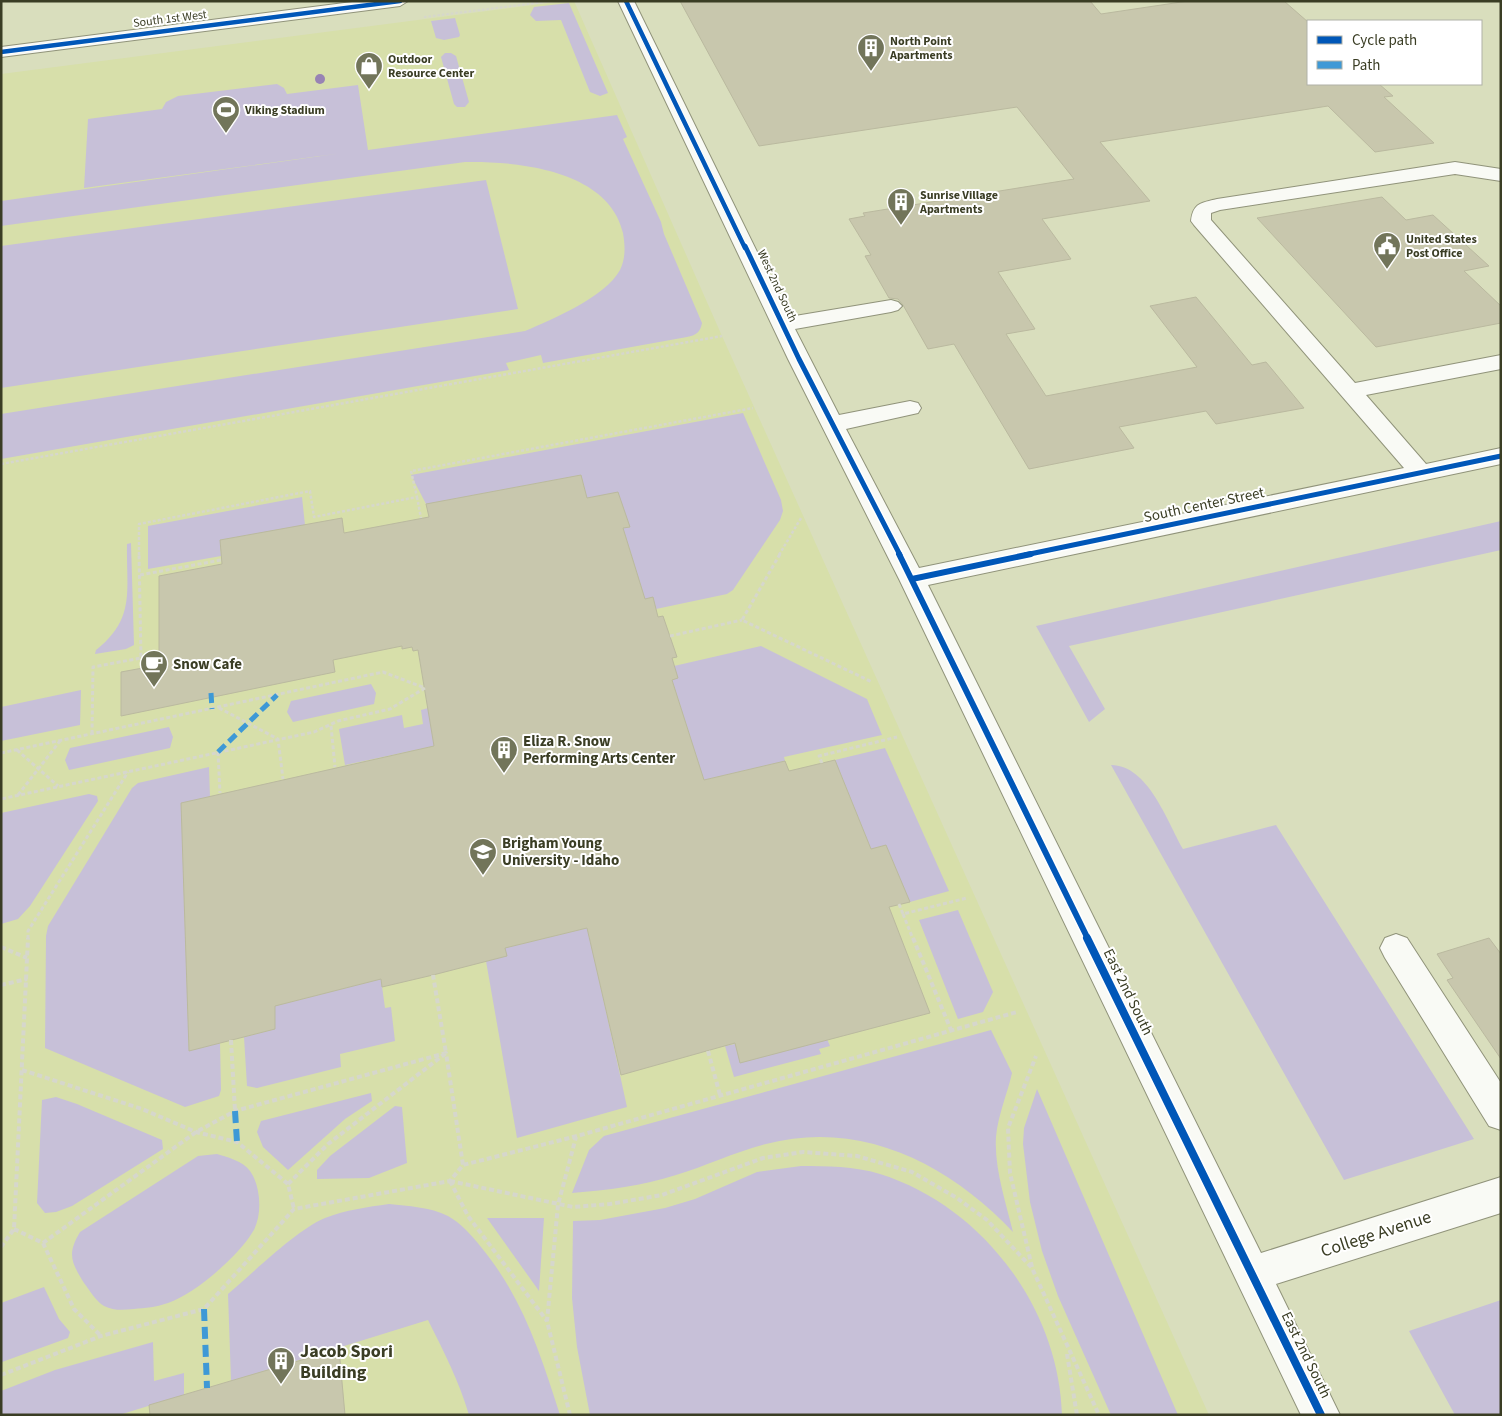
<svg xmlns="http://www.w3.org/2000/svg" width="1502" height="1416" font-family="'Source Sans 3',sans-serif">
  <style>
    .built { fill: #d7dfaa }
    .green { fill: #c7c0d8 }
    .building { fill: #c8c7ad; stroke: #bab99f }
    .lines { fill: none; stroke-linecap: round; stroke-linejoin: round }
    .minor-casing { stroke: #90937a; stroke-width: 2 }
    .path-far3 { stroke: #d6d7cc; stroke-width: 2; stroke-dasharray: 2.5 2; stroke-linecap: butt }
    .path-far2 { stroke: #d6d7cc; stroke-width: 2.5; stroke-dasharray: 3 2; stroke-linecap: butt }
    .path-far1 { stroke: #d6d7cc; stroke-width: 3; stroke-dasharray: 4 2.5; stroke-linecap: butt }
    .path { stroke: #d6d7cc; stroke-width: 4; stroke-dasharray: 5 3; stroke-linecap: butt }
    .minor { fill: #f9faf5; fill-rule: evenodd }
    .quiet-far1 { stroke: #3e99d6; stroke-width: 5; stroke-dasharray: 10 5; stroke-linecap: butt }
    .quiet { stroke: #3e99d6; stroke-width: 6; stroke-dasharray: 12 6; stroke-linecap: butt }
    .cycleway-far3-casing { stroke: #fff; stroke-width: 6 }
    .cycleway-far2-casing { stroke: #fff; stroke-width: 8 }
    .cycleway-far1-casing { stroke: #fff; stroke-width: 9 }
    .cycleway-casing { stroke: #fff; stroke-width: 11 }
    .cycleway-far3 { stroke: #0057b8; stroke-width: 4.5 }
    .cycleway-far2 { stroke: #0057b8; stroke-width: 5 }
    .cycleway-far1 { stroke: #0057b8; stroke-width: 6 }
    .cycleway { stroke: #0057b8; stroke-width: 8 }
    .tree { fill: #9883b4 }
    .labels { text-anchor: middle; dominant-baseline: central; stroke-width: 4; stroke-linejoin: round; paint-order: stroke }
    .far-street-label { font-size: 12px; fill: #3a3d24; stroke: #fff }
    .far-poi-label { font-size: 12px; font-weight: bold; fill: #3a3d24; stroke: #fff; text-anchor: start }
    .street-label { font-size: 15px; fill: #3a3d24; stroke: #fff }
    .poi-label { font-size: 15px; font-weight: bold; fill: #3a3d24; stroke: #fff; text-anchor: start }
    .near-street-label { font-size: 18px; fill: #3a3d24; stroke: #fff }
    .near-poi-label { font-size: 18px; font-weight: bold; fill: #3a3d24; stroke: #fff; text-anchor: start }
  </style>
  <rect width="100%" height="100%" fill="#d9debd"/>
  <path class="built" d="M563 1H574L722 336 1209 1415H1V74Z"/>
  <path class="green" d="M569 3 608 93 600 96 590 92 561 20 536 21 530 15 534 7Z
    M455 18 460 35 459 37 444 40 436 38 431 21Z
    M445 53H451L456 56 469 102 465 107H457L454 104 441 57Z
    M277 84 284 88 287 94 358 85 368 150 617 115 627 137 623 139 661 222 664 234 702 323C700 333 696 335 687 337L543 363 541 355 506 363 509 370 1 459V414L525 331C553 319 605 297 620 270 626 258 625 245 623 233 609 170 517 161 465 162L1 226V201L342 153 84 188 88 119 162 109 166 102 178 96Z
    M486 180 518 309 1 388V246Z
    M743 413 781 500 783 511 780 520 733 590 727 594 656 609 653 598 645 599 623 528 630 527 587 498 581 475 426 504 411 475Z
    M302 497 305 525 220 540 221 556 148 569V526Z
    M1501 521V550L1069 646 1105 709 1089 722 1036 626Z
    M131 543 134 645 126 649 95 654 96 650C136 618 126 591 127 544Z
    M761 646 867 699 882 735 784 757 785 761 704 780 672 680 678 678 674 666Z
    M371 684 376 693 374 704 293 722 287 712 291 701Z
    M81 690 80 725 1 741V707Z
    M428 708 439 745 345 765 339 729 402 715 404 728 423 724 421 710Z
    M169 727 173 737 170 748 69 770 65 760 70 748Z
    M885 748 949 891 910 902 886 845 871 849 835 760Z
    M1111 765C1148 765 1167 821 1183 849L1276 825 1474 1139 1344 1180Z
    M209 767 210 797 181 803 189 1050 220 1043 221 1090 219 1096 185 1107 45 1048 46 936 48 926 132 788 138 783Z
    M89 794 97 796 98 801 30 906 18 919 1 924V813Z
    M958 910 993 992 983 1012 958 1019 919 920Z
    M608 923 597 970 627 1107 517 1138 486 961 506 956 505 948Z
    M381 979 385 1008 391 1007 395 1041 340 1054 341 1067 257 1088 247 1086 244 1037 275 1029V1006Z
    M991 1030 1012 1073C1007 1095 998 1115 996 1137 994 1168 1006 1203 1013 1232 949 1164 861 1119 766 1144 735 1152 706 1166 676 1175 642 1186 608 1190 572 1193L589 1150 604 1136Z
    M827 1039 830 1046 819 1049 821 1054 734 1077 725 1046 735 1044 740 1062Z
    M1037 1089 1178 1415H1111L1058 1296 1042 1251 1030 1202 1023 1144 1024 1128Z
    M371 1093 372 1101 345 1119 288 1170 263 1147 257 1132 261 1121Z
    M56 1097 77 1104 162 1140 163 1149 72 1206 56 1212 45 1213 37 1203 42 1100Z
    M395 1106 402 1107 407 1163 369 1178 317 1179V1170L330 1156Z
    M217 1154C227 1157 243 1161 250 1171 261 1186 263 1217 252 1233 237 1257 195 1294 168 1303 157 1307 145 1308 134 1309 123 1310 114 1311 104 1306 96 1301 90 1291 84 1283 71 1262 67 1254 80 1232L198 1156Z
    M801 1166C827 1166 854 1166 880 1174 982 1206 1059 1308 1062 1415H590L577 1347 572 1298 573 1221 600 1220 665 1208 695 1199 757 1172Z
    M389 1204C408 1206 430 1207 448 1216 461 1223 472 1236 481 1247 523 1298 540 1353 560 1415H469C459 1381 444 1352 428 1320L231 1381 228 1294C253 1273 296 1230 325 1218 346 1210 367 1207 389 1204Z
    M487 1218H544L539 1291Z
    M44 1287 59 1319 70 1332 68 1338 2 1362 1 1303Z
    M1501 1300V1415H1455L1409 1331Z
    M153 1342 154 1381 184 1373V1395L119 1415H1V1391L55 1370Z"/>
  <path class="building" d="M680 1H1090L1101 14 1188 1H1284L1308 22V84H1379L1393 96 1384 97 1434 143 1375 152 1328 106 1100 142 1150 201 1042 219 1071 259 998 272 1035 329 1006 334 1046 396 1197 367 1150 306 1196 297 1252 365 1266 362 1304 408 1216 424 1206 411 1119 427 1134 448 1029 469 954 344 928 349 903 305 898 299 889 298 865 256 871 255 849 219 865 216 863 213 1074 179 1017 107 759 146Z
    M1382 197 1406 220 1433 215 1489 266 1464 271 1501 306V323L1376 347 1257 218Z
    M581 475 587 498 618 492 630 527 623 528 645 599 653 597 658 617 663 616 677 657 672 658 678 678 672 680 704 780 785 761 789 771 835 760 871 849 886 845 910 902 889 907 930 1013 740 1063 735 1043 621 1075 587 928 505 948 507 956 433 975 382 987 381 979 275 1006V1029L189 1051 181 803 434 746 418 650 413 651 412 647 402 649V646L333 660 335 672 121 716V672L159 665V576L222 564 220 540 342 518 344 533 429 517 426 504Z
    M1489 938 1501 954V1059L1447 980 1453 978 1437 954Z
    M339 1349 345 1415H150L149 1405Z"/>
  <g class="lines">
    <defs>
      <path id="minor" d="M360 1H408L400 6 1 57V47Z
        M618 1H634L789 317 891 300 898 302 902 306 898 310 891 312 795 329 839 415 910 401 918 403 921 408 918 413 846 429 919 568 1404 468 1194 225 1191 221C1193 203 1201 203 1217 199L1455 162 1501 169V181L1455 174 1220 210 1211 213V220L1355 383 1501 355V369L1366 395 1426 464 1501 448V464L928 585 1261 1253 1501 1177V1213L1276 1284 1340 1415H1301L899 579 788 359Z
        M1396 934 1407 938 1501 1083V1130L1489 1126 1385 958 1380 948 1385 938Z"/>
    </defs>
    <use href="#minor" class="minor-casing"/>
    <path class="path-far3" d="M424 17 552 1"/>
    <path class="path-far2" d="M1 464 722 336
      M417 497 421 518
      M139 555V524L310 491 314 517 417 497 411 471 753 408
      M779 555 801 518"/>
    <path class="path-far1" d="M780 554 742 620 872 682
      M140 575 221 560
      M670 636 742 620
      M141 658 164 657
      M219 708 278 739 283 779
      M331 726 335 767
      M92 734 93 667 141 658 139 554
      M17 750 58 786
      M218 752 220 793
      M1 753 383 672 425 688 390 709 338 721 314 732 1 799
      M822 763 819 756 897 737
      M18 795 60 741
      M899 904 903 914 967 898
      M903 914 913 939
      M28 939V931L128 772"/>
    <path class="path" d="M913 938 951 1030
      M1 947 27 958
      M1 985 27 979
      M231 1040 235 1111
      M708 1051 720 1095
      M22 1070 142 1109 196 1132 237 1142 288 1184 294 1209
      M450 1181 573 1207 610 1204 662 1195 763 1158 803 1152 857 1156 912 1172 957 1198 987 1220 1032 1268 1099 1415
      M450 1181 468 1216 547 1321
      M288 1184 328 1144 446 1053 433 975
      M14 1229 43 1243 196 1132 235 1111 446 1053 463 1165
      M43 1243 74 1309 101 1336
      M1 1247 14 1229 28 938
      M1032 1267 1010 1173 1008 1128 1036 1056
      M1067 1354 1077 1415
      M1 1375 101 1336 204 1309 294 1209 450 1181 463 1165 577 1136 1017 1012
      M570 1415 547 1321 558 1205 576 1137"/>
    <use href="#minor" class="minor"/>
    <path class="quiet-far1" d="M211 693 212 709
      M218 752 277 695"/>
    <path class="quiet" d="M235 1111 237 1142
      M204 1309 207 1388"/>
    <defs>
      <path id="cycleway-far3" d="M626 1 745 248
        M1 52 400 1"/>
      <path id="cycleway-far2" d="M745 246 799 359 900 555
        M1025 555 1501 456"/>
      <path id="cycleway-far1" d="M899 554 1088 939
        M912 579 1031 554"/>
      <path id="cycleway" d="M1087 938 1321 1415"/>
    </defs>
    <use href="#cycleway-far3" class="cycleway-far3-casing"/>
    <use href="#cycleway-far2" class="cycleway-far2-casing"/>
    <use href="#cycleway-far1" class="cycleway-far1-casing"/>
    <use href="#cycleway" class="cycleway-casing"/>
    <use href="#cycleway-far3" class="cycleway-far3"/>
    <use href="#cycleway-far2" class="cycleway-far2"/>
    <use href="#cycleway-far1" class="cycleway-far1"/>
    <use href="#cycleway" class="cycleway"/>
  </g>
  <circle class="tree" cx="320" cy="79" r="5"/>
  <defs>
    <symbol id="building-pin" viewBox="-11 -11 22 30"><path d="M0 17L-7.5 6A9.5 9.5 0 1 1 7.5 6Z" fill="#72755a" stroke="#fff"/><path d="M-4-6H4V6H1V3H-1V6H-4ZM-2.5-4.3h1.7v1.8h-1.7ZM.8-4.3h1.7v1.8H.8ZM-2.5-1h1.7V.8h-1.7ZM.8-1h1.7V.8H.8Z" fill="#fff"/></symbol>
    <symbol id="shop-pin" viewBox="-11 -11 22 30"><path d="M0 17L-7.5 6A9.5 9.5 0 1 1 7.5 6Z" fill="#72755a" stroke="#fff"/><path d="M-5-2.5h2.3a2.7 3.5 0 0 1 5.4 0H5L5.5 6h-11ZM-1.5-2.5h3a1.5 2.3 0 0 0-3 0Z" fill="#fff"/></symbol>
    <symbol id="stadium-pin" viewBox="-11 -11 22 30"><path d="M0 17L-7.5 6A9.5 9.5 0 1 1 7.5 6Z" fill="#72755a" stroke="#fff"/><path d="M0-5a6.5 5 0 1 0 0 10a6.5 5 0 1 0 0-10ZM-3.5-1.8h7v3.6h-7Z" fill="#fff"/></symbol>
    <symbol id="civic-pin" viewBox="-11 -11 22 30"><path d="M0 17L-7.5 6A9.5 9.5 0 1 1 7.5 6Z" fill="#72755a" stroke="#fff"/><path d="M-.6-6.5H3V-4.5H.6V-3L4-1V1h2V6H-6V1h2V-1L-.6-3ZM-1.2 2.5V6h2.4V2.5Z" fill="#fff"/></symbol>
    <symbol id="cafe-pin" viewBox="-11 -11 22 30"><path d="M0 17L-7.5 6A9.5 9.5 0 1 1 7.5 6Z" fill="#72755a" stroke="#fff"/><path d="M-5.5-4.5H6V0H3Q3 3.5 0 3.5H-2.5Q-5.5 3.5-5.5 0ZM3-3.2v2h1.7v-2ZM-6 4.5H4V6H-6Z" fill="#fff"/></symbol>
    <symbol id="university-pin" viewBox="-11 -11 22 30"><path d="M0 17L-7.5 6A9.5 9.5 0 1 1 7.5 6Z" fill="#72755a" stroke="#fff"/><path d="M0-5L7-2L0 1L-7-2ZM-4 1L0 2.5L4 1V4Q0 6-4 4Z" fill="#fff"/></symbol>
  </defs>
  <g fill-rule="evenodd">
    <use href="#building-pin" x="855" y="32" width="32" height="43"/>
    <use href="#shop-pin" x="353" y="50" width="32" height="43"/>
    <use href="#stadium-pin" x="210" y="94" width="32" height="43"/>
    <use href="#building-pin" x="885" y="186" width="32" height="43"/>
    <use href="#civic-pin" x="1371" y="230" width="32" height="43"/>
    <use href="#cafe-pin" x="138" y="648" width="32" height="43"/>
    <use href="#building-pin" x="488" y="734" width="32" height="43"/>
    <use href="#university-pin" x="467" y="836" width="32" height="43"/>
    <use href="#building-pin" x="265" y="1345" width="32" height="43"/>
  </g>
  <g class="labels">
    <g class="far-street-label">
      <text transform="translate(170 19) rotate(-7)">South 1st West</text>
      <text transform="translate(777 286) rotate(65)">West 2nd South</text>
    </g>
    <g class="far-poi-label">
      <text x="890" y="41">North Point<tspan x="890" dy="14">Apartments</tspan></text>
      <text x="388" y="59">Outdoor<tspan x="388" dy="14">Resource Center</tspan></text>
      <text x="245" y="110">Viking Stadium</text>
      <text x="920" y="195">Sunrise Village<tspan x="920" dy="14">Apartments</tspan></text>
      <text x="1406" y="239">United States<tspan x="1406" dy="14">Post Office</tspan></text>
    </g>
    <g class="street-label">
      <text transform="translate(1204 505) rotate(-12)">South Center Street</text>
      <text transform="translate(1128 992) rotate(64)">East 2nd South</text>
      <text transform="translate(1306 1355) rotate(64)">East 2nd South</text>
    </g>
    <g class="poi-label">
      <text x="173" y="664">Snow Cafe</text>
      <text x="523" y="741">Eliza R. Snow<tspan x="523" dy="17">Performing Arts Center</tspan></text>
      <text x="502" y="843">Brigham Young<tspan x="502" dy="17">University - Idaho</tspan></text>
    </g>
    <g class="near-street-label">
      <text transform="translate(1376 1234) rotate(-18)">College Avenue</text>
    </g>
    <g class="near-poi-label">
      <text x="300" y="1351">Jacob Spori<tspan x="300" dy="21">Building</tspan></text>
    </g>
  </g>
  <rect width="1502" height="1416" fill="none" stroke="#3a3d24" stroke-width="5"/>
  <rect x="1307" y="20" width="175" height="65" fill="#ffffff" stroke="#b0b1a7"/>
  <rect x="1317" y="36" width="25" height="8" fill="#0057b8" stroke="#b0b1a7"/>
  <text x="1352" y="45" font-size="15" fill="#3a3d24">Cycle path</text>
  <rect x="1317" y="61" width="25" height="8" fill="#3e99d6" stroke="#b0b1a7"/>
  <text x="1352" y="70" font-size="15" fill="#3a3d24">Path</text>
</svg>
